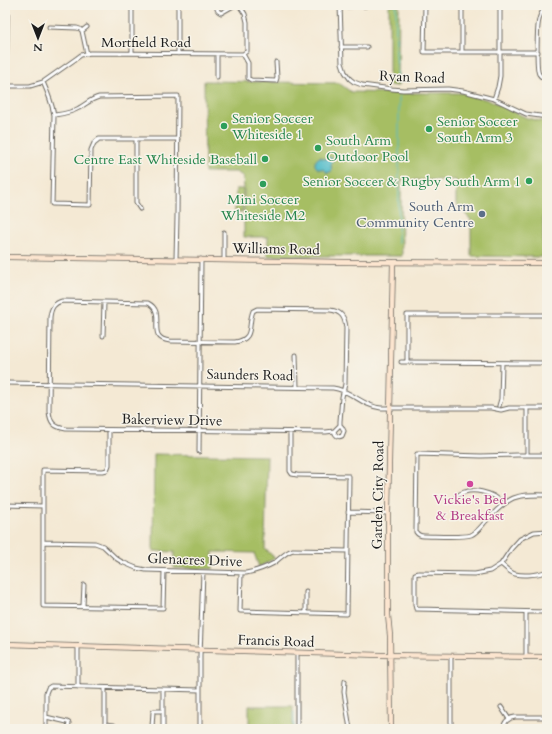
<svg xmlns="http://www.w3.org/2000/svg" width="552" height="734" font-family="Cardo,serif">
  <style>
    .green { fill: #a6be64; stroke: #616d40 }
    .water { fill: #4fbbc9; stroke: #366c72 }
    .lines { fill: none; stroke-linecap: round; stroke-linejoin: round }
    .stream { stroke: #4fbbc9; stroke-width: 1 }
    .street-casing { stroke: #68645c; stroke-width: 5 }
    .secondary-casing { stroke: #68645c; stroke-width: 6 }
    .street { stroke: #fff; stroke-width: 3 }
    .secondary { stroke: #fce5cf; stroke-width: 4.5 }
    .leisure-dot { fill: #2e9e5b; stroke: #f7f3e8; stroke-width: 1.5 }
    .service-dot { fill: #5c6f8a; stroke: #f7f3e8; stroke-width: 1.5 }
    .hotel-dot { fill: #d1479c; stroke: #f7f3e8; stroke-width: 1.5 }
    .labels { text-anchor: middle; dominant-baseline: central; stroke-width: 3; stroke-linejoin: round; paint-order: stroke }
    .street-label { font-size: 14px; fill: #1c1c1c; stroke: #f7f3e8 }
    .leisure-label { font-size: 14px; fill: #27864d; stroke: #f7f3e8; text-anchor: start }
    .service-label { font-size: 14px; fill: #4e5e75; stroke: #f7f3e8; text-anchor: end }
    .hotel-label { font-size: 14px; fill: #b23c85; stroke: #f7f3e8 }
  </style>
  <rect width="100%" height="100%" fill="#f7f3e8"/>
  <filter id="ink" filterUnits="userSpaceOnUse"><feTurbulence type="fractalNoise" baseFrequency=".025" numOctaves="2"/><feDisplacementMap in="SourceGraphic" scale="8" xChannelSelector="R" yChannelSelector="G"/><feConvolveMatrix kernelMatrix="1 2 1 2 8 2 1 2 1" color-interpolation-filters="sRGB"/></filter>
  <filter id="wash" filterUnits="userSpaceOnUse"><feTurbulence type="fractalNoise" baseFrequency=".012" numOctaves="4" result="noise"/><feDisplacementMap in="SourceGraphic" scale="16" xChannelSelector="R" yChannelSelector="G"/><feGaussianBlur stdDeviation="0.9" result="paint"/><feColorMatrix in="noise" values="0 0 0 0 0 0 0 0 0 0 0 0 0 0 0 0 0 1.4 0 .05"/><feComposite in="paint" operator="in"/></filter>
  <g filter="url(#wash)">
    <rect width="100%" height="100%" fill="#f4e9d4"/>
    <path class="green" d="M389 5H399L398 86 389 85Z
      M204 81 339 83 351 92 400 93H464L491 101 527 118 540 121H547V216H543V257L471 256V220L456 204V180H401L402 256H267L268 237H244V188L243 177 241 175 236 172H205Z
      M236 189H243L242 212H235Z
      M154 454 267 456 265 549 275 558 259 567 254 553 213 552V569L174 568V552L153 551Z
      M249 706H293V729H249Z"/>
    <path class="water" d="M320 157 326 159 329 157 332 158 333 160 331 165 332 171 327 173 325 170C323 169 321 169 319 169 312 166 315 159 320 157Z"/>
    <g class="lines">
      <path class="stream" d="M396 5V53L398 84
        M398 244 399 190V95
        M294 712V729"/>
    </g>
  </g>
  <g filter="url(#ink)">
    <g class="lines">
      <defs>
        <path id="street" d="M222 5 217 9 218 11 221 13 235 5
          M340 5 342 63 345 72 350 79 354 82 362 85 392 89 403 90 448 89 463 91 494 99 526 114 547 117
          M425 5 424 52H538
          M462 5V52
          M547 6C543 10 540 14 539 20 537 26 536 70 539 74 541 77 544 79 547 79
          M340 7 366 6
          M49 27 77 28 80 29 82 31 87 54
          M82 31 87 27
          M341 47H367
          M132 53V5
          M178 54V5
          M243 54 248 63V78L251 80 276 81 277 78 276 62
          M217 77V54
          M43 82C48 93 52 103 54 115L52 204 90 205 91 150 94 143 99 139H178
          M5 86H30L43 82 77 58 81 55 90 53 243 54 247 51V22L245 14 239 5
          M494 99 498 87 500 76V5
          M54 115C62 114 71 113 79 108 86 104 91 99 99 97L178 96 177 217 176 259
          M136 139V203L140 209
          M224 232V259
          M62 301 148 303C168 313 144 338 170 341L235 342C254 339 248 327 252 314L253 311 257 309 330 310C341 311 345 317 346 328L345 384 342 397 340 421V425L334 431 326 432 66 429C54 427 50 423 49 411L50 317C51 308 54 303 62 301Z
          M103 336 104 302
          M296 355 297 387
          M401 362 547 363
          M407 362V315H547
          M5 383 333 388C351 390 362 406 381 408H491L501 410 509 408H547
          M499 406 501 399 502 363
          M527 408V455
          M109 430V465L107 470 103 471 43 470V606L163 608 164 571
          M334 431C335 435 338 438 342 436L344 431 342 427 340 425
          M199 452 201 259
          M547 455H517L481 456 417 454 416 532C418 535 420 536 424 536 435 536 462 538 471 535 478 532 482 525 487 520 510 496 514 494 547 495
          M457 496C470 486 494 492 503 504
          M5 505 43 506
          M348 512 388 513
          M547 531 534 532 520 539 511 549 501 564 490 571 475 574 419 573 415 574V605L416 609 547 612
          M43 542 95 543 103 546 117 559 122 562 136 568 146 570 246 573C256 571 265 568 274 563 280 559 285 552 293 550L348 551
          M501 564C505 567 509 572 515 574 523 576 537 575 545 572
          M241 573 240 611 347 614 349 476 297 475 292 474 290 471V432
          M83 606 84 585
          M306 613V592
          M451 656V729
          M526 657V612
          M345 681 344 692 350 729
          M78 687V646
          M501 707 509 719
          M46 717 67 722 69 723 68 729
          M105 724 114 725 116 729
          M46 729V693L48 688 51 686 200 690
          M105 729V688
          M154 729 152 727 153 712 154 711H163
          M162 729 163 727V690
          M200 729V656L203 572
          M297 729V653
          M503 729C504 722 508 718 515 717H547"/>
        <path id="secondary" d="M5 111 7 5
          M5 257 345 262 547 263
          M5 571V673
          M5 644 381 655 547 657
          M391 729 390 636 388 615V513L393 262"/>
      </defs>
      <use href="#street" class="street-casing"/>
      <use href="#secondary" class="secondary-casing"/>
      <use href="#street" class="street"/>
      <use href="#secondary" class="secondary"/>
    </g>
  </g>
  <g class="leisure-dot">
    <circle cx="224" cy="126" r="4"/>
    <circle cx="429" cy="129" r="4"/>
    <circle cx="318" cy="148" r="4"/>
    <circle cx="265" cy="159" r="4"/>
    <circle cx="529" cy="181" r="4"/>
    <circle cx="263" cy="184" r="4"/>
  </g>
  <circle class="service-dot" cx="482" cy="214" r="4"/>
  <circle class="hotel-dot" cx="470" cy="484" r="4"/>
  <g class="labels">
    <g class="street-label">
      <text x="146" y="42">Mortfield Road</text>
      <text transform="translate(412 77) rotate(2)">Ryan Road</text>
      <text transform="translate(276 249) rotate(1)">Williams Road</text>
      <text transform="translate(250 375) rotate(1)">Saunders Road</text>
      <text transform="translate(172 420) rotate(1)">Bakerview Drive</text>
      <text transform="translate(378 495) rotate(-89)">Garden City Road</text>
      <text transform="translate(195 560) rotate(2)">Glenacres Drive</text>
      <text transform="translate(276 641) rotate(2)">Francis Road</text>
    </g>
    <g class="leisure-label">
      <text x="232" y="118">Senior Soccer<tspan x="232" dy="16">Whiteside 1</tspan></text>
      <text x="437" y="121">Senior Soccer<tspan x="437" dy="16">South Arm 3</tspan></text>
      <text x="326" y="140">South Arm<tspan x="326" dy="16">Outdoor Pool</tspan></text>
      <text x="257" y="159" text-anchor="end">Centre East Whiteside Baseball</text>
      <text x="521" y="181" text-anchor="end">Senior Soccer &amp; Rugby South Arm 1</text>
      <text x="263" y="199" text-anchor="middle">Mini Soccer<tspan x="263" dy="16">Whiteside M2</tspan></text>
    </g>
    <g class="service-label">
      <text x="474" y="206">South Arm<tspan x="474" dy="16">Community Centre</tspan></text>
    </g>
    <g class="hotel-label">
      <text x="470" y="499">Vickie's Bed<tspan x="470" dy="16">&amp; Breakfast</tspan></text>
    </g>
  </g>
  <rect width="552" height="734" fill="none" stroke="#f7f3e8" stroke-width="20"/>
  <g transform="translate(38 38) rotate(180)" stroke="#f7f3e8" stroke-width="3" paint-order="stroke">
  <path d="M0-3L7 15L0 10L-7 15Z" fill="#1c1c1c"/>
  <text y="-6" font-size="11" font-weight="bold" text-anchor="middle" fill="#1c1c1c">N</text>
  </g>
</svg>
